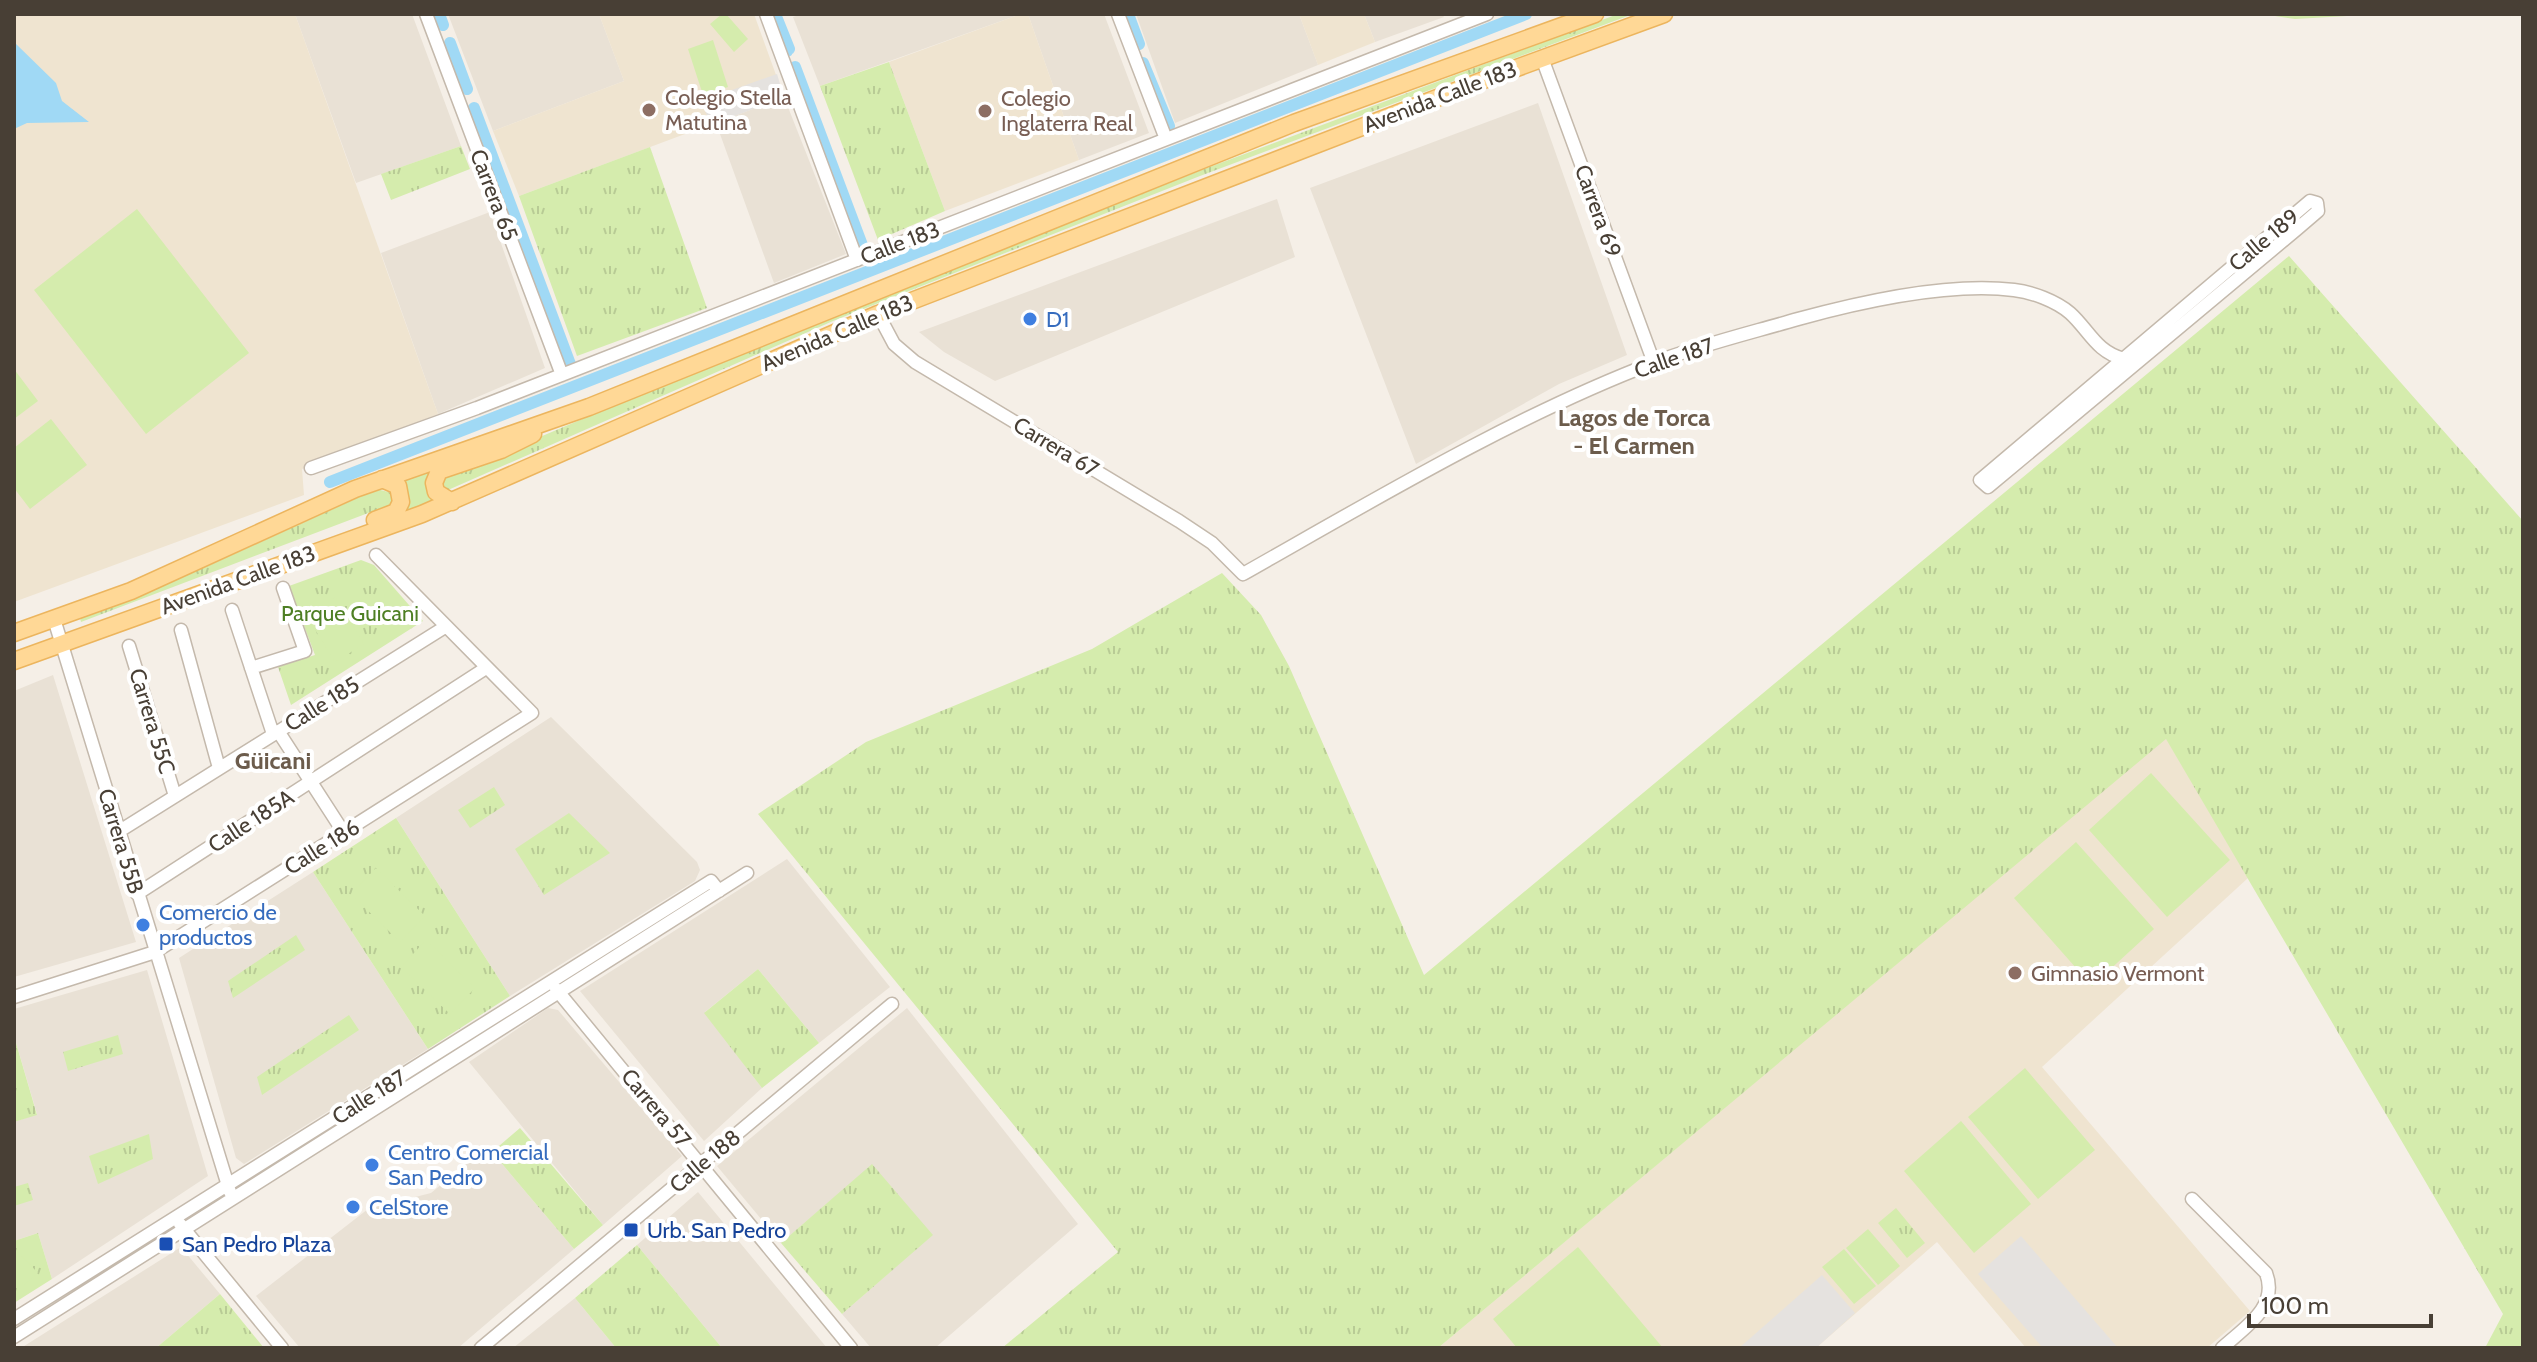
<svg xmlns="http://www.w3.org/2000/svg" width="2537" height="1362" font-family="Cabin,sans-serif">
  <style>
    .residential { fill: #e9e1d5 }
    .education { fill: #efe4d0 }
    .grass { fill: url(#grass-tufts) }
    .pitch { fill: #d5ecad }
    .parking { fill: #e5e2df }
    .water { fill: #a0d9f5 }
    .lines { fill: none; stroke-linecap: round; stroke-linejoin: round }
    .stream { stroke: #a0d9f5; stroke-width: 4 }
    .canal { stroke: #a0d9f5; stroke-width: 12 }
    .minor-casing { stroke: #c4b9ac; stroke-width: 15 }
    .major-casing { stroke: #ecb55e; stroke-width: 19 }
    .minor { stroke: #fff; stroke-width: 12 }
    .major { stroke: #ffd896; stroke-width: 16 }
    .education-dot { fill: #8d6e63; stroke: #fff; stroke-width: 3 }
    .shop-dot { fill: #3f7fe0; stroke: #fff; stroke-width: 3 }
    .transit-dot { fill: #1a4fb4; stroke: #fff; stroke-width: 3 }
    .labels { text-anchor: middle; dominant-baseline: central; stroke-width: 8; stroke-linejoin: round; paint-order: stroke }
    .education-label { font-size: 22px; fill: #785e54; stroke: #fff; text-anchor: start }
    .street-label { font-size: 22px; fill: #483f35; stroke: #fff }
    .shop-label { font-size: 22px; fill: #366cbe; stroke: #fff; text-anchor: start }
    .park-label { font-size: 22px; fill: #4e7f24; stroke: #fff }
    .transit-label { font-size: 22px; fill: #164399; stroke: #fff; text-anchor: start }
    .neighbourhood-label { font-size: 24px; font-weight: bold; fill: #6c5c4c; stroke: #fff }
  </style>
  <defs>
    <pattern id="grass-tufts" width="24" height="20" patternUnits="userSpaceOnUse" patternTransform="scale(2)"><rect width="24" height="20" fill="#d5ecad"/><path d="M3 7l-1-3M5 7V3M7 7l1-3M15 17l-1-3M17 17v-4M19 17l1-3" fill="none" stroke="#b8cb95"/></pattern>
  </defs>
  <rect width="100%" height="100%" fill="#f5efe7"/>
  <path class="residential" d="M295 14H412L461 146 356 183Z
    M448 14H599L624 81 493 131Z
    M802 14H1021L820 86 793 17Z
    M1028 14H1104L1149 133 1079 160Z
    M1136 14H1299L1318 65 1175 123Z
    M1364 14H1442L1444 17 1375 42Z
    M784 97 846 254 774 283 716 123Z
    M1538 103 1627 355 1559 384 1416 464 1310 188Z
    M1277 199 1295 257 995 381 944 352 919 332Z
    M490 212 545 368 438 414 381 253Z
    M53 675 136 942 14 977V691Z
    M551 717 697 862 700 870 695 881 510 996 396 818Z
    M787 859 890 987 819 1043 758 969 705 1012 762 1088 704 1141 580 991Z
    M313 872 428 1049 244 1164 236 1158 179 958Z
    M147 970 208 1176 52 1279 38 1233 14 1241V1122L37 1114 14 1036V1009Z
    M548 1008 558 1010 682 1156 603 1225 469 1062Z
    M907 1008 1078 1224 935 1348H871L842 1314 932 1235 872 1165 781 1243 717 1166Z
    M492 1152 574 1249 458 1348H300L256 1296 368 1209 431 1193 477 1155Z
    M698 1192 827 1348H722L637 1245Z
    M181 1247 220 1294 156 1348H21Z
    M575 1298 616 1348H513Z"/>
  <path class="education" d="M14 14H295L438 414 302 469 304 495 14 602Z
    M599 14H754L784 97 519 196 493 131 624 81Z
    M1021 14H1028L1079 160 945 211 889 62Z
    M1299 14H1364L1375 42 1318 65Z
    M2166 738 2248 878 2042 1067 2250 1311 2207 1348H2026L1937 1242 1816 1348H1438Z"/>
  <path class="grass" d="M1618 14H1633L1200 176 833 321 448 490 441 487V479L750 348 1199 171Z
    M2262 14H2382L2295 19Z
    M889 62 945 211 878 240 820 86Z
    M461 146 470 169 391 200 381 174Z
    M650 147 707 308 577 356 519 196Z
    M2289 256 2523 521V1348H2485L2503 1314 2166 739 1438 1348H1002L1118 1252 758 814 866 742 1092 649 1222 573 1261 615 1289 666 1424 975Z
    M428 472 437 500 407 510 408 502 399 481Z
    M377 489 392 493V504L81 622 80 618 210 565Z
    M361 560 374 565 423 621 291 705 278 667 315 655 289 586Z
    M494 787 505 805 470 828 458 810Z
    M569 813 610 853 544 895 515 849Z
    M396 818 510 996 428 1049 313 872Z
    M296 935 305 950 233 998 228 981Z
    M758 969 819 1043 762 1088 704 1013Z
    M542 994 544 995 241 1187 242 1183Z
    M349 1015 359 1030 262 1095 257 1077Z
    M118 1035 123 1054 68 1071 63 1052Z
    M14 1036 37 1115 14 1122Z
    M520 1128 603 1225 574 1249 492 1152Z
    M149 1134 153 1159 98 1184 89 1156Z
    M872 1164 933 1235 842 1314 781 1243Z
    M28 1183 33 1200 14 1206V1187Z
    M1896 1208 1925 1243 1907 1258 1878 1223Z
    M38 1233 52 1279 14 1303V1241Z
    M637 1245 722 1348H616L575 1298Z
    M220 1294 264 1348H156Z"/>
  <path class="pitch" d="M722 14H726L748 39 734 52 710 24Z
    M713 40 728 87 703 95 688 49Z
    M137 209 249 353 146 434 34 290Z
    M14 369 38 401 14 419Z
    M51 419 87 465 30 509 14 488V448Z
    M335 597 364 644 335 662 306 615Z
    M2151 773 2230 860 2167 917 2089 830Z
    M2076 842 2154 929 2092 986 2014 898Z
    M376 868 425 916 400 942 351 894Z
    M426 940 475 988 450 1014 401 967Z
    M2025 1068 2095 1150 2038 1199 1968 1117Z
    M1961 1121 2031 1204 1974 1253 1904 1171Z
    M1868 1229 1900 1266 1878 1285 1846 1248Z
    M1578 1247 1663 1348H1517L1493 1319Z
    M14 1248 38 1273 24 1285 14 1274Z
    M1844 1249 1876 1286 1854 1304 1822 1267Z"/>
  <path class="parking" d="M777 74 784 97 711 125 701 101Z
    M2021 1236 2118 1348H2043L1978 1274Z
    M1822 1275 1855 1313 1816 1348H1739Z"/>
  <path class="water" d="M15 43 56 83 62 101 89 122 27 123 14 129Z"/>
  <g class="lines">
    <path class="stream" d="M789 49 790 54"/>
    <path class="canal" d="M439 14 443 25
      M775 14 789 49
      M1128 14 1139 44
      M450 43 467 89
      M1143 63 1169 126
      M795 67 862 245
      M474 108 570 364
      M330 482 1526 14"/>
    <defs>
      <path id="minor" d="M426 14 562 375
        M766 14 857 260
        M1118 14 1166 139
        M1542 58 1654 363
        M2310 201 2317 203 2318 211 2297 229 1988 487 1980 480Z
        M878 314 894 344 915 362 1179 521 1212 543 1243 574C1372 501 1514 416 1653 363 1700 345 1750 333 1798 319 1860 302 1950 282 2014 290 2032 292 2056 301 2070 313 2089 330 2096 352 2124 359
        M311 468 477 408 1487 14
        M232 610 273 734
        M54 619 230 1192
        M181 630 219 768
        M129 646 175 796
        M251 668 305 651 283 588
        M278 731 344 833
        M118 832 445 627
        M137 894 486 668
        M556 989 851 1348
        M14 997 155 952 532 713 376 555
        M2192 1199 2266 1273C2279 1307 2245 1327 2222 1348
        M180 1224 282 1348
        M14 1319 711 881 719 891
        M14 1337 747 873
        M481 1348 892 1004"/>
      <path id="major" d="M452 502 436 492 434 483 439 471 501 450 533 434
        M375 520 396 512 401 502 398 486 382 479
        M14 633 131 591 355 489 589 407 1294 123 1595 14
        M14 661 422 514 878 314 1481 81 1664 14"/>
    </defs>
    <use href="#minor" class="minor-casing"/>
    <use href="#major" class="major-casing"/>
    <use href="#minor" class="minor"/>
    <use href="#major" class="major"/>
  </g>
  <g class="education-dot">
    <circle cx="649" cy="110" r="8"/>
    <circle cx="985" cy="111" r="8"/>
    <circle cx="2015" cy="973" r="8"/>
  </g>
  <g class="shop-dot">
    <circle cx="1030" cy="319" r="8"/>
    <circle cx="143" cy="925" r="8"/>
    <circle cx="372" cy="1165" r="8"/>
    <circle cx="353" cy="1207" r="8"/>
  </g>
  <g class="transit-dot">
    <rect x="623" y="1222" width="16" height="16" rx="4"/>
    <rect x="158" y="1236" width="16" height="16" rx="4"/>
  </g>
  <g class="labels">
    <g class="education-label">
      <text x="665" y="97">Colegio Stella<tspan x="665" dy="25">Matutina</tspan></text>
      <text x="1001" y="98">Colegio<tspan x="1001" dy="25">Inglaterra Real</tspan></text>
      <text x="2031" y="973">Gimnasio Vermont</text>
    </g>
    <g class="street-label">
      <text transform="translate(1440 97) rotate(-21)">Avenida Calle 183</text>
      <text transform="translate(494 195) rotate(69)">Carrera 65</text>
      <text transform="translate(1598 211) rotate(70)">Carrera 69</text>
      <text transform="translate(2264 240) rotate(-40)">Calle 189</text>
      <text transform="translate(900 243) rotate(-21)">Calle 183</text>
      <text transform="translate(837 333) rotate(-23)">Avenida Calle 183</text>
      <text transform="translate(1674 358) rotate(-19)">Calle 187</text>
      <text transform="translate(1056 447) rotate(31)">Carrera 67</text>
      <text transform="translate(238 580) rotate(-20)">Avenida Calle 183</text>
      <text transform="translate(322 704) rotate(-32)">Calle 185</text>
      <text transform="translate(152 721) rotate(73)">Carrera 55C</text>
      <text transform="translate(251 821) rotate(-33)">Calle 185A</text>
      <text transform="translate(121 841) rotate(73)">Carrera 55B</text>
      <text transform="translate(322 847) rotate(-32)">Calle 186</text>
      <text transform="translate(369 1097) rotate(-32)">Calle 187</text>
      <text transform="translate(656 1108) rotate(50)">Carrera 57</text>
      <text transform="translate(705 1161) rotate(-40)">Calle 188</text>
    </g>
    <g class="shop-label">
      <text x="1046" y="319">D1</text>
      <text x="159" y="912">Comercio de<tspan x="159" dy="25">productos</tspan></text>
      <text x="388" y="1152">Centro Comercial<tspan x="388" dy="25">San Pedro</tspan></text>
      <text x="369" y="1207">CelStore</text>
    </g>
    <g class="park-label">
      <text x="350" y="613">Parque Guicani</text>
    </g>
    <g class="transit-label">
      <text x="647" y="1230">Urb. San Pedro</text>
      <text x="182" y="1244">San Pedro Plaza</text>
    </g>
    <g class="neighbourhood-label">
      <text x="1634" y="417">Lagos de Torca<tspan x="1634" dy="28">- El Carmen</tspan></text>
      <text x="273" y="760">Güicani</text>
    </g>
  </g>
  <rect width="2537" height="1362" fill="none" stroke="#483f35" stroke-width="32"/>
  <path d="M2249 1314v12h182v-12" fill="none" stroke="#483f35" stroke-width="4"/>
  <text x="2261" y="1314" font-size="24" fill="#483f35" stroke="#ffffff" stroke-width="6" paint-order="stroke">100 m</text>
</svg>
